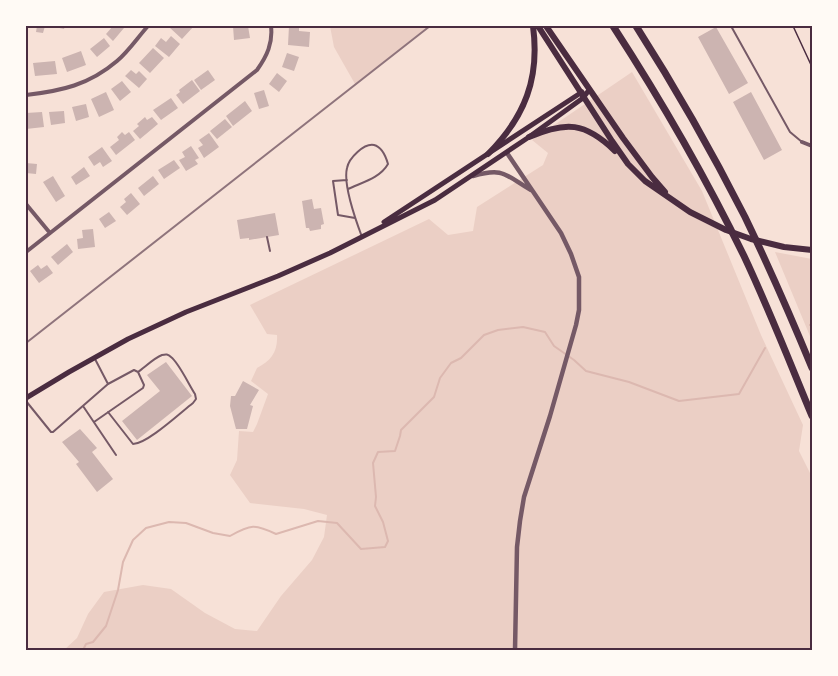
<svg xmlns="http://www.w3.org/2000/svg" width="838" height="676" font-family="Montserrat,sans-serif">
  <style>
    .green { fill: #ebcfc5 }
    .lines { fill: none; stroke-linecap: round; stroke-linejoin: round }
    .stream { stroke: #dcb8b0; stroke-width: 2 }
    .building { fill: #ccb4b1 }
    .path { stroke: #4a2c40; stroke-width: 1.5 }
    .service { stroke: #755966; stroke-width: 2 }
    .minor { stroke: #755966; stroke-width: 4 }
    .tertiary { stroke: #755966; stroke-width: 4.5 }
    .secondary { stroke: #4a2c40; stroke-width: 5 }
    .primary { stroke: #4a2c40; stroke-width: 6 }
    .motorway { stroke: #4a2c40; stroke-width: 7 }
    .rail { stroke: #8f747c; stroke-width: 2 }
    .neatline { fill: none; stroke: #4a2c40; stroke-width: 2 }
  </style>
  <rect width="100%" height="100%" fill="#f7e1d7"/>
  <path class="green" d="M330 26H430L355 84 334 47Z
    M632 72 702 191 761 335 803 425 799 451 812 477V650H64L77 638 88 614 104 592 143 585 171 589 205 613 235 629 257 631 281 596 312 560 324 537 327 515 304 509 250 503 230 475 237 460 239 431 253 432 257 424 268 394 251 381 257 368C271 361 278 352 277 335L267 334 250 305 429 219 448 235 473 231 477 207 543 165 548 153 532 140Z
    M775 252 812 259V341Z"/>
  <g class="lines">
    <path class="stream" d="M810 325 812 324
      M83 650 86 644 93 642 106 626 118 590 123 562 133 540 146 528 169 522 186 523 213 533 230 536C251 524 255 524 276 534L318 521 337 523 361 549 385 547 388 541 383 522 375 506 376 497 373 463 378 452 395 451 400 436 401 430 434 397 440 378 451 363 461 358 484 335 498 330 523 327 545 332 554 346 574 360 586 371 629 382 679 401 739 394 765 348"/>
  </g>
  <path class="building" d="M37 26H45L43 33 36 32Z
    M50 26H65L64 29Z
    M113 26H122L124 28 113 41 106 34Z
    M171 26H194L182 39 169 27Z
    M233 26H248L250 38 234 40Z
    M289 26 299 27V31L310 32 309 47 288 45Z
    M716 27 748 83 729 94 698 37Z
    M171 36 180 44 169 57 155 46 161 38 166 42Z
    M104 38 110 46 97 57 90 49Z
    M153 48 164 58 150 73 139 63Z
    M81 51 86 65 67 72 62 58Z
    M287 53 299 57 294 71 282 67Z
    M55 61 57 74 35 76 33 63Z
    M131 70 136 74 139 71 147 79 139 88 125 76Z
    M208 70 215 80 201 90 194 80Z
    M277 73 287 81 279 92 269 84Z
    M192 80 200 91 183 104 176 95 180 92 179 90Z
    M122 81 131 92 120 101 111 89Z
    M264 90 269 106 259 109 254 93Z
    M106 92 114 110 99 117 91 99Z
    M751 92 782 150 764 160 733 102Z
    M171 98 178 108 161 120 153 110Z
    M245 101 252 111 233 126 226 116Z
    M86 104 89 117 76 121 72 107Z
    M64 111 65 123 51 125 49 112Z
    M42 112 44 127 26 129V113Z
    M145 117 147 120 152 117 158 124 140 139 133 131 139 126 137 124Z
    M225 119 232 127 217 139 210 131Z
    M122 132 125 135 129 132 135 140 116 155 110 147 119 140 117 137Z
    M209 133 219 147 204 158 198 148 203 145 199 140Z
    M191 146 199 158 195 160 198 164 186 171 179 160 185 157 182 152Z
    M102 147 112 161 103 167 100 162 94 166 88 157Z
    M174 160 180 168 164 179 158 170Z
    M26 163 37 164 36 174 26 173Z
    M84 167 90 176 76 185 71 177Z
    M53 176 65 196 56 202 43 182Z
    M153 176 159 184 144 196 138 188Z
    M131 193 140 204 127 215 120 207 126 202 124 199Z
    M312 199 314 209 321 208 324 224 321 225V229L310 231 309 228H306L302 201Z
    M109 212 116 221 105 228 99 219Z
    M275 213 279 235 249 240V238L240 239 237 220Z
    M93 229 95 247 78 249 77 239 83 238 82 230Z
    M67 244 73 252 58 265 51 257Z
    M38 265 41 269 47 265 53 273 39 283 30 271Z
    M166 362 192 396 137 440 122 421 160 391 147 375Z
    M243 381 259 390 250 405 253 406 247 429H236L230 406 231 396H235Z
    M80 429 97 448 92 452 113 479 97 492 76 464 79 462 62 442Z"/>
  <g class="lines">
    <path class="path" d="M793 26 812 67"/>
    <path class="service" d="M731 26 790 132 802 142
      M347 180 333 181 338 215 355 218
      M348 189C363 182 380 178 388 164 386 157 382 147 374 145 364 143 349 158 347 168 343 184 356 221 362 237
      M267 237 270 251
      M26 401 51 432H53L108 384 95 359
      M83 406 116 455
      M108 412 133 444C147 444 180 413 193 403L196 399 195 394C189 385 179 363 171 357 168 354 166 354 162 355 154 358 145 367 138 372
      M94 422 143 388 144 385 138 372 134 370 108 384"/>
    <path class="minor" d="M26 95C61 91 89 85 117 61 129 51 138 37 148 26
      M802 142 812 146
      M26 204 50 233
      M26 252 257 70C267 56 273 43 271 26"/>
    <path class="tertiary" d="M507 153 561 233 571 254 579 277V310L576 325 550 416 524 497 520 521 517 547 515 650
      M473 176C504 167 505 175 531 190"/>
    <path class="secondary" d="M384 222 582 92
      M26 398 69 372 128 339 186 312 278 276 330 253 435 200 529 137 583 98 589 90"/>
    <path class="primary" d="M538 26 612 141 628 164 645 181 690 212 726 230 751 239 784 247 812 250
      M546 26 623 138 652 177 665 192
      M529 137C566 121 585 122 615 151
      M488 154C525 117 540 78 533 26"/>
    <path class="motorway" d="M613 26C661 100 705 176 744 256 769 309 790 363 812 416
      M636 26C675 87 712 152 745 217 769 267 791 317 812 368"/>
    <path class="rail" d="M26 343 430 26"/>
  </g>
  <rect width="838" height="676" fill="none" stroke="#fffaf5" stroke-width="54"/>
  <rect x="27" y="27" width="784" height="622" class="neatline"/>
</svg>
